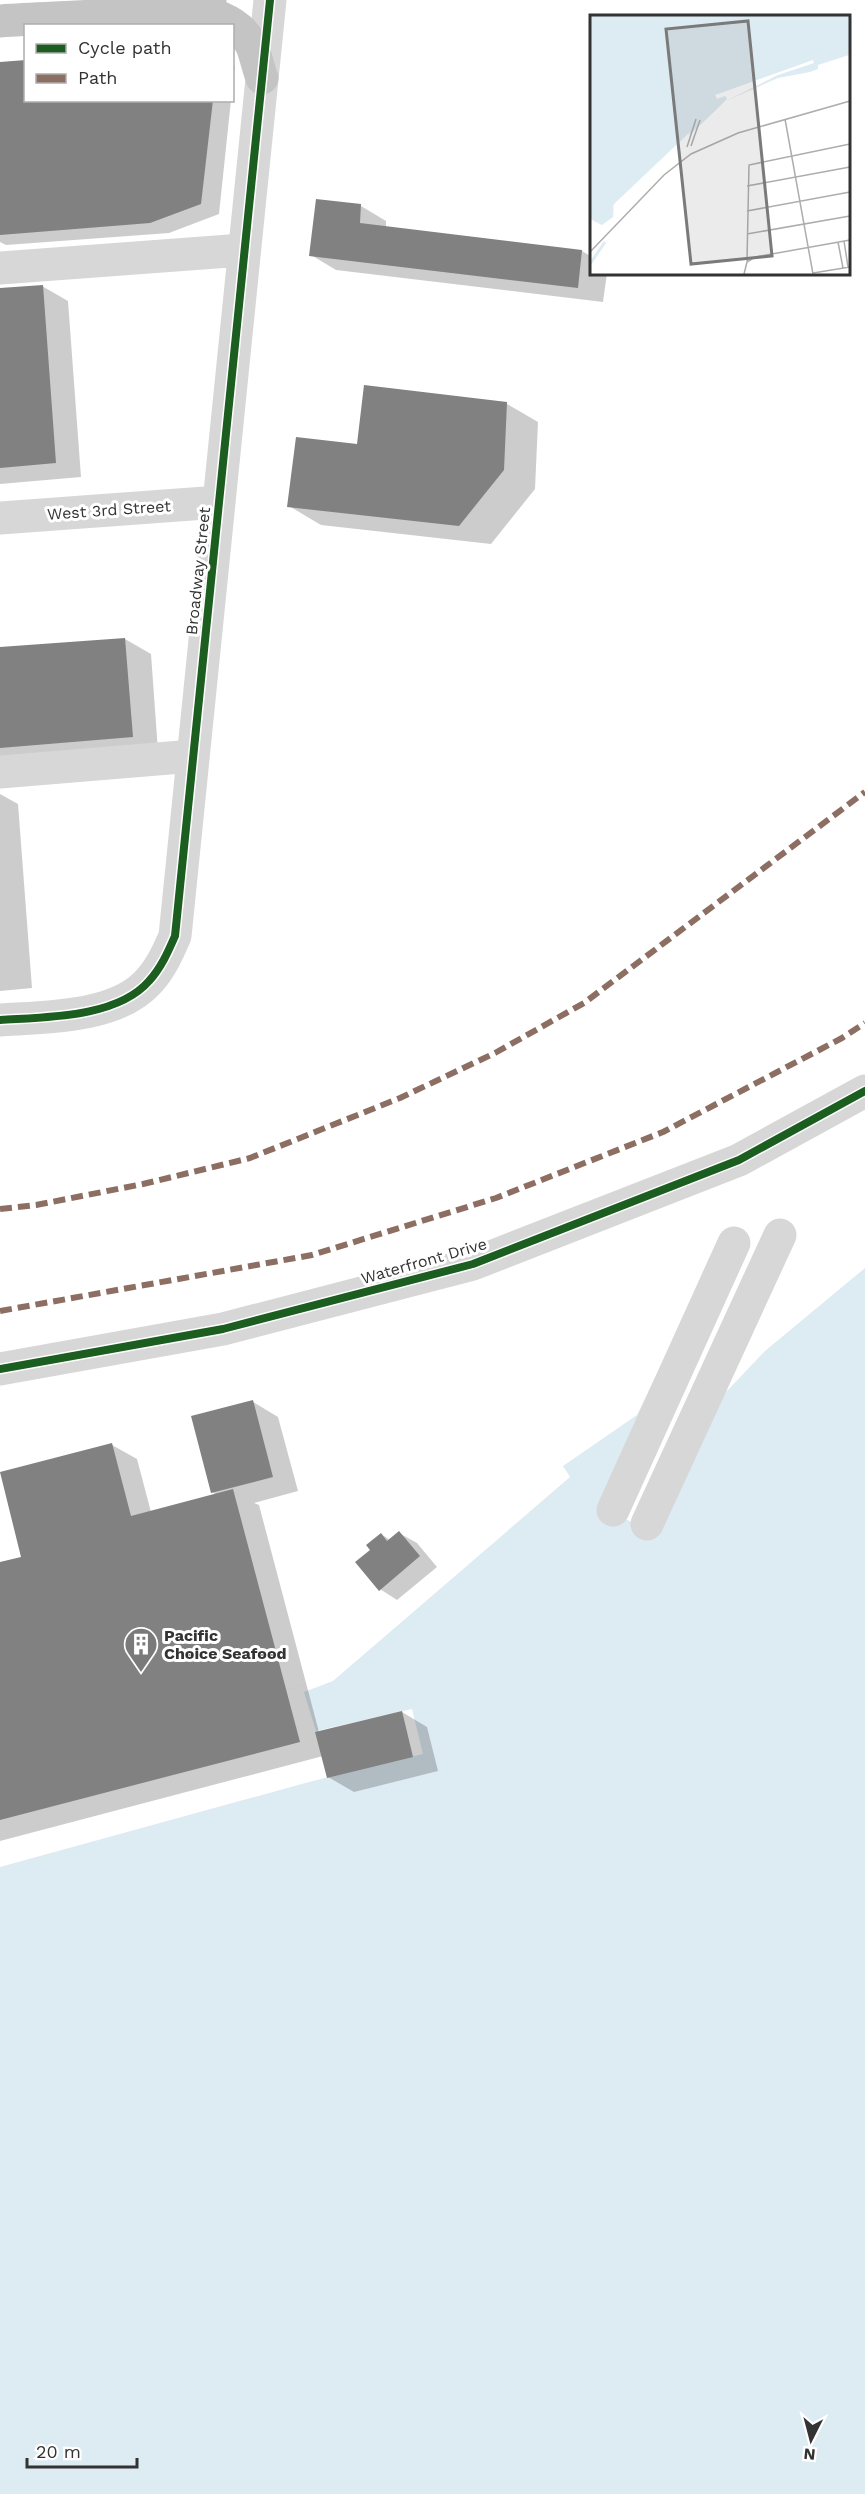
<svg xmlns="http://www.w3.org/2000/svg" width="865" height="2494" font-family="'Work Sans',sans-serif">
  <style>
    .water { fill: #ddebf3 }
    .pier { fill: #fff }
    .shadow { fill: #0003 }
    .building { fill: #818181 }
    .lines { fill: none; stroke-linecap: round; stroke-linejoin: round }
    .minor { stroke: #d7d7d7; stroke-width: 33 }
    .highway { stroke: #c4c4c4; stroke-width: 33 }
    .quiet { stroke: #8d6e63; stroke-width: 6; stroke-dasharray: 12 6; stroke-linecap: butt }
    .cycleway-casing { stroke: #fff; stroke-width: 11 }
    .cycleway { stroke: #1b5e20; stroke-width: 8 }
    .labels { text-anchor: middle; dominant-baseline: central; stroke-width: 6; stroke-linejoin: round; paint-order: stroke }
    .street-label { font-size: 16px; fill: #333; stroke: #fff }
    .poi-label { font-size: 16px; font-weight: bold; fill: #333; stroke: #fff; text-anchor: start }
    .inset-river { fill: none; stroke: #ddebf3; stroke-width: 3 }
    .inset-road { fill: none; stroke: #adadad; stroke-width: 1.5 }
    .view { fill: #7a7a7a; fill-opacity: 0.15; stroke: #7a7a7a; stroke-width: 3 }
    .inset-edge { fill: none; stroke: #333; stroke-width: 3 }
  </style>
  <rect width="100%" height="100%" fill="#fff"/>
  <path class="water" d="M865 1257V2494H0V1779L302 1685 319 1677 563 1466 637 1415 680 1326 739 1353Z"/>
  <path class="pier" d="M865 1254V1268L765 1351 727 1391 730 1363 739 1349Z
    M706 1335 721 1342 636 1524 621 1517Z
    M563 1466 570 1477 333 1681 304 1692 316 1731 412 1709 423 1754 309 1782 0 1867V1779L302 1685 301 1682 317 1674 463 1551 543 1480Z"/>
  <path class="shadow" d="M0 63 26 100H231L219 214 169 233 6 245 0 242Z
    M232 64 235 66 232 87Z
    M317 201 361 206 386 221V227L582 251 592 257V273H607L603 302 336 270 311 255Z
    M42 286 68 301 81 477 0 484V290Z
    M507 404 538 422 535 489 491 544 321 525 289 506 358 446Z
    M125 639 151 654 158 751 0 768V649Z
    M0 794 18 804 32 988 0 991Z
    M253 1402 278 1417 298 1491 254 1503 259 1505 319 1732 402 1712 427 1727 438 1771 354 1792 328 1777 323 1756 0 1841V1564L23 1558 112 1445 137 1459 151 1512 217 1495 212 1492Z
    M399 1533 417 1543 437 1567 397 1600 380 1589 381 1534 390 1540Z"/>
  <path class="building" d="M26 60V100H213L201 204 150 223 0 235V62Z
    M316 199 361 204 360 223 582 250 578 288 309 256Z
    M43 285 56 463 0 468V288Z
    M364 385 507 402 504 470 459 526 287 507 296 437 357 444Z
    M125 638 133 737 0 748V647Z
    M253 1400 273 1477 211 1493 191 1416Z
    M112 1443 131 1516 233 1489 300 1742 0 1820V1562L21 1557 0 1472Z
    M399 1531 420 1556 379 1591 355 1562 370 1550 366 1545 381 1533 387 1541Z
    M402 1711 413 1757 327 1778 315 1732Z"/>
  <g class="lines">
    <path class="minor" d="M0 268 243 250
      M0 518 219 502
      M0 772 193 756
      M0 1020C45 1017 117 1018 149 981 161 968 168 952 175 936L270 0
      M0 1369 223 1329 473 1264 739 1160 865 1091
      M613 1510 734 1243
      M647 1524 780 1235"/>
    <path class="highway" d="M180 8C207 12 239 18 252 46 256 56 258 68 262 78
      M0 21C69 16 142 18 210 0"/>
    <path class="quiet" d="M0 1209 36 1205 143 1184 250 1158 400 1098 495 1053 584 1003 865 792
      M0 1311 312 1255 496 1198 663 1132 842 1038 865 1023"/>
    <defs>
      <path id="cycleway" d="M0 1020C45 1017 117 1018 149 981 161 968 168 952 175 936L270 0
        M0 1369 223 1329 473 1264 739 1160 865 1091"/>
    </defs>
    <use href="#cycleway" class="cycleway-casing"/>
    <use href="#cycleway" class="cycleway"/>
  </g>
  <defs>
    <symbol id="building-pin" viewBox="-11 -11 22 30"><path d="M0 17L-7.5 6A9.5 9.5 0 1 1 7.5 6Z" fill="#7a7a7a" stroke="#fff"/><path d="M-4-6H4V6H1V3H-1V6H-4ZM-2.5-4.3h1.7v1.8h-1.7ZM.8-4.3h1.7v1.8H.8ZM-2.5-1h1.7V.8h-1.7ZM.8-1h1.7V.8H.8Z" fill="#fff"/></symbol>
  </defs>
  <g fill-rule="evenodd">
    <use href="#building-pin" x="122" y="1625" width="38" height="52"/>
  </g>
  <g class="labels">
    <g class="street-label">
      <text transform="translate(109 510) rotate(-4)">West 3rd Street</text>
      <text transform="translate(198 571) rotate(-84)">Broadway Street</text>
      <text transform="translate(424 1261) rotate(-16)">Waterfront Drive</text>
    </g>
    <g class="poi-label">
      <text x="164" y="1635">Pacific<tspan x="164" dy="18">Choice Seafood</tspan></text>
    </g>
  </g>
  <g transform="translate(590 15)">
    <rect width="260" height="260" fill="#fff"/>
    <path d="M0 0H259V40L228 50V54L220 57 188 63 136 86 23 191 25 201 11 212 0 203Z" fill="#ddebf3"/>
    <path d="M223 45 224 48 188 60 138 85 114 107 137 84 135 81 127 84 125 80ZM100 117 98 123 25 190 27 200 25 203 11 212 0 204 12 210 23 202 24 189Z" fill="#fff"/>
    <path class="inset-river" d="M0 249 15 227"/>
    <path class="inset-road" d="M195 104 223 259M101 131 110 105M97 132 106 104M157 171 260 152M157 196 260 177M157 219 260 201M254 226 258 252M248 227 253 253M0 237 74 160 101 139 148 118 260 86M157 246 159 150 260 129M223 258 260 252M154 259 157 247 165 242 260 225"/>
    <path class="view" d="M158 6 182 241 101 249 76 14Z"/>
    <rect width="260" height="260" class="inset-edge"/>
  </g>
  <rect x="24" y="24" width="210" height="78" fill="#ffffff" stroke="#adadad" stroke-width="1.5"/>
  <rect x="36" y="44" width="30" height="9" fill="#1b5e20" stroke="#adadad" stroke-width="1.5"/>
  <text x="78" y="54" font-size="18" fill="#333333">Cycle path</text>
  <rect x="36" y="74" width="30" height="9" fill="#8d6e63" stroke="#adadad" stroke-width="1.5"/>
  <text x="78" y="84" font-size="18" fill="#333333">Path</text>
  <g transform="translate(811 2440) rotate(186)" stroke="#ffffff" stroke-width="4.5" paint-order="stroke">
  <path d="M0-4.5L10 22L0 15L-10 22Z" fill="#333333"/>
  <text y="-9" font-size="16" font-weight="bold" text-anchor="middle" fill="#333333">N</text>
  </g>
  <path d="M27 2458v9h110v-9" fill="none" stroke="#333333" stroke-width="3"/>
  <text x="36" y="2458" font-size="18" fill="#333333" stroke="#ffffff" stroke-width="4.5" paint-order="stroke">20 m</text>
</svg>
